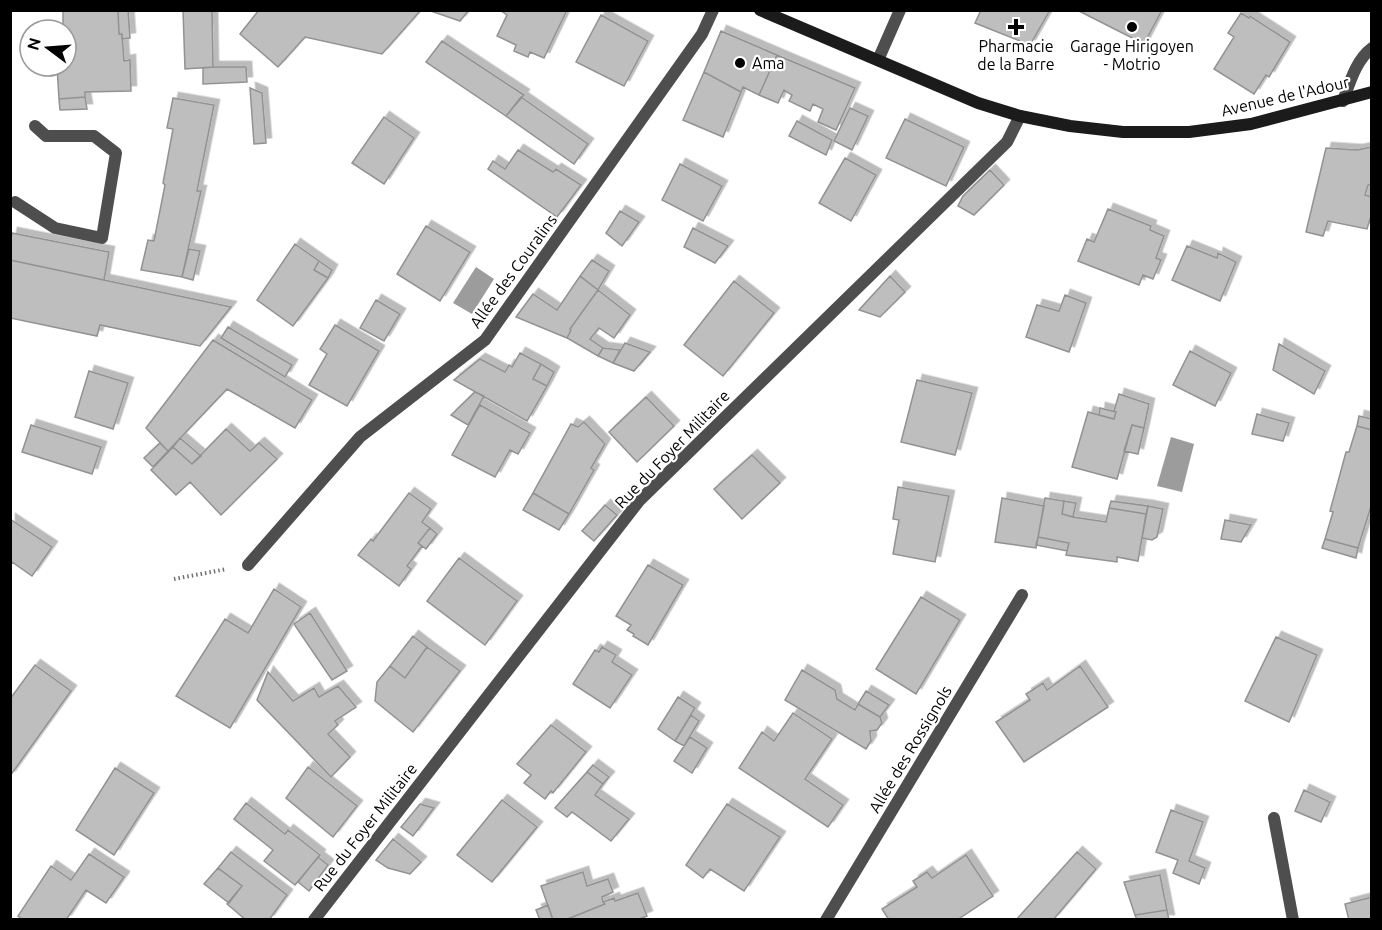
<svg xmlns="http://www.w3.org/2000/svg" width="1382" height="930" font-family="Ubuntu,sans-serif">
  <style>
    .water { fill: #9c9c9c }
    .building { fill: #bebebe; stroke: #929292; stroke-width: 1.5; filter: url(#shadow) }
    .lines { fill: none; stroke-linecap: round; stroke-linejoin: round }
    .path { stroke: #707070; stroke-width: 4; stroke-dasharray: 1.5 3; stroke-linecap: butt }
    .service { stroke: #4e4e4e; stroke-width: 12 }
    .minor { stroke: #4e4e4e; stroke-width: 12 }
    .secondary { stroke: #1b1b1b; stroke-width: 12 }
    .poi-dot { fill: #000; stroke: #fff; stroke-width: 2 }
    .labels { text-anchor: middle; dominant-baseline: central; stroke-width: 4.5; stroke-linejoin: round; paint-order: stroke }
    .poi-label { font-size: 16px; fill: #000; stroke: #fff }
    .street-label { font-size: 16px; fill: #000; stroke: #fff }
  </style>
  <defs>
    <filter id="shadow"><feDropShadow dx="5.5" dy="-5.5" stdDeviation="0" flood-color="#0004"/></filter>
  </defs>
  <rect width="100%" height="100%" fill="#fff"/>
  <path class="water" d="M476 267 494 279 472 314 453 303Z
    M1171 437 1194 444 1182 492 1157 486Z"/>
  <path class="building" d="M63 10H118L119 34H122L124 61 130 60 131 91 85 92V97L59 99 57 66H66V30H63Z
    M118 10H128L130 38 122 39V34H119Z
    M183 10H212L213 67 185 69Z
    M259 10H421L382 54 305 37 278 67 240 34Z
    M428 10H469L460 21Z
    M500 10H567L544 58 530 52 528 57 514 51 516 45 497 36 507 15Z
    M981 10H1050L1030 45 975 23Z
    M1077 10H1162L1144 44Z
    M1241 13 1249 18 1250 16 1290 42 1269 77 1266 75 1254 94 1214 69 1234 37 1228 33Z
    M601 15 648 41 624 86 576 62Z
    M721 31 777 55 759 95 743 87 741 92 704 72Z
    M442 41 524 95 506 116 426 62Z
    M777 55 855 88 836 130 818 122 823 109 813 104 810 111 789 101 792 95 784 90 778 103 759 95Z
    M213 67H246L247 82 203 84V68Z
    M704 72 741 92 723 137 683 120Z
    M250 88 262 93 266 143 254 144Z
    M85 97 87 109 60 110 59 99Z
    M521 97 588 144 574 164 506 116Z
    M173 98 214 105 197 191H201L182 277 141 270 148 240 154 241 165 185 163 183 173 129 167 128Z
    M850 108 868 116 852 150 834 141Z
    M384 117 414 138 384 184 352 163Z
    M905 119 964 147 946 186 886 158Z
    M797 121 832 140 826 155 789 136Z
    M1372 147V184L1368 185 1365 195 1372 197V213L1367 229 1328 221 1323 236 1306 232 1326 148 1357 150Z
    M518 150 553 172 556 169 581 185 557 217 488 169 493 161 505 169Z
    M845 158 876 175 851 221 819 203Z
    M680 164 722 186 703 221 662 200Z
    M990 170 1004 185 974 215 958 206 963 196Z
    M1108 209 1151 226 1150 230 1164 236 1156 258 1161 260 1153 279 1143 275 1139 285 1078 261 1087 239 1094 242Z
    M620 211 639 222 622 246 606 233Z
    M426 226 470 252 440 301 397 274Z
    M693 228 728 246 715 263 684 247Z
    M12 233 109 252 104 280 10 260V243Z
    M295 244 319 261 314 270 328 278 293 326 257 300Z
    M1187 246 1217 258 1218 253 1236 262 1220 301 1172 280Z
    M189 249 200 251 193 280 182 277Z
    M10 260 104 280 231 307 200 346 100 325 97 336 10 318Z
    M592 260 609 271 598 290 580 276Z
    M319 261 332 270 328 278 314 270Z
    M580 276 598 290 570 329 571 330 567 338 516 317 533 294 557 310Z
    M890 276 905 292 880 317 859 310Z
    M734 281 774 313 723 376 684 345Z
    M598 290 630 315 614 338 599 328 590 339 603 348 598 356 567 338 571 330 570 329Z
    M1065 295 1086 303 1069 352 1026 337 1037 305 1059 311Z
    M376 300 400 314 384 341 360 328Z
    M335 325 379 351 347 406 309 385 327 354 320 349Z
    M228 327 292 365 285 377 221 338Z
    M213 340 312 400 295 428 227 389 168 451 146 428Z
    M625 343 650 352 634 371 613 363Z
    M1279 344 1325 371 1314 394 1273 370Z
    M603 348 620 350 613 363 598 356Z
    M1190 351 1231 373 1215 406 1173 385Z
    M520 353 541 364 533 379 547 386 527 421 454 380 480 359 505 372 509 365 512 367Z
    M541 364 554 372 547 386 533 379Z
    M89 371 128 383 113 429 75 417Z
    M917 380 972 393 955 455 901 442Z
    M475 392 484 396 468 425 451 415Z
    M1119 394 1149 404 1144 428 1132 425 1117 479 1072 467 1088 412 1114 419 1116 412 1114 411Z
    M646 397 674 426 637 462 609 432Z
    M480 405 530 433 518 454 510 450 495 477 452 455Z
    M1100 408 1116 412 1114 419 1099 415Z
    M1257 414 1289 423 1283 441 1252 434Z
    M1359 416 1372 419V430L1357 426Z
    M584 422 605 444 591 468 594 470 569 514 533 493 571 424 578 427Z
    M31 425 101 447 92 474 22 452Z
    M1132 425 1144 428 1138 454 1124 451Z
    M1357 426 1372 430V503L1358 548 1325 539 1333 512 1330 511 1346 452H1349Z
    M226 429 250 451 259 443 277 459 221 515 190 482 176 495 151 470 173 447 192 464Z
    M180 438 201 456 192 464 173 447Z
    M160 443 168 451 153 467 144 458Z
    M752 455 780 483 742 519 714 489Z
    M898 487 949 496 935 562 893 554 899 520 893 519Z
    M409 493 431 509 422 522 430 528 418 543 422 546 407 566 411 569 399 586 358 555 371 539 373 541Z
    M533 493 569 514 559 530 523 510Z
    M1002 498 1044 506 1036 548 995 542Z
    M1045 498 1064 501 1062 514 1073 517 1106 522 1109 508 1146 514 1138 561 1117 557V562L1066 555 1069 543 1038 537Z
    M1064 501 1076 503 1073 517 1062 514Z
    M1111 501 1148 506 1146 514 1109 508Z
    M605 505 617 515 594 541 582 531Z
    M1148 506 1163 509 1157 537 1152 540 1142 538Z
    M10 519 52 547 32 576 12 562 10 565Z
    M1225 520 1251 525 1241 542 1221 539Z
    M430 528 437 534 426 549 418 543Z
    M1038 537 1069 543 1067 551 1036 545Z
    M1325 539 1358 548 1356 558 1322 548Z
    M459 558 517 601 485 645 427 601Z
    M648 565 683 585 648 645 633 636 634 634 627 630 631 625 616 616Z
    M274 589 301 607 230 728 176 696 225 619 248 633Z
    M921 597 960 620 916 694 876 669Z
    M310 613 347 671 332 680 294 624Z
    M413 636 427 647 405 678 390 666Z
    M1276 637 1317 655 1289 722 1245 701Z
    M427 647 460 671 413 732 375 701 377 682 390 666 405 678Z
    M602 647 616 655 612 662 632 675 610 708 573 684 595 650 599 652Z
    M35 665 71 691 10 776V699Z
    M1080 666 1108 707 1024 762 996 722 1030 700 1026 694 1043 683 1047 690Z
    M802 670 835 690 837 699 855 710 858 704 880 717 882 723 877 730 870 731 871 741 866 749 785 700Z
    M268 672 293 701 314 688 319 697 338 686 356 707 335 721 338 725 328 734 350 757 331 777 257 700Z
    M866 691 889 705 880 717 858 704Z
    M678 697 695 708 675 741 658 729Z
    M793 713 832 739 805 779 843 805 828 827 739 768 762 732 774 741Z
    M691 715 699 721 684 746 675 741Z
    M551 725 586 752 553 793 551 791 545 799 524 783 531 775 517 764Z
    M690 737 707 748 692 773 674 761Z
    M593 765 609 777 603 784 587 772Z
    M308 767 357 806 333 837 286 798Z
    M115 768 154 793 114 855 76 830Z
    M587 772 603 784 595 795 629 819 611 841 572 812 567 817 555 808Z
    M1304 790 1330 802 1321 822 1295 811Z
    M502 800 537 827 492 882 457 855Z
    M246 803 285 834 288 830 320 855 295 885 264 861 273 850 234 819Z
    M420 804 434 808 413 836 401 827Z
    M727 804 780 837 744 891 710 869 703 878 686 865Z
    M1171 810 1203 822 1189 861 1205 868 1199 884 1173 873 1178 860 1156 852Z
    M393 839 421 862 410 874 388 868 376 860Z
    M231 852 287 895 269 920H246L227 904 242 886 218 868Z
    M1077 852 1096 869 1053 920H1016Z
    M89 854 124 877 106 903 86 890 66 920H23L18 916 51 866 71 880Z
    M966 855 993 896 957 920H889L882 909 917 887 913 881 927 872 932 878Z
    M318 857 328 865 309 891 298 882Z
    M218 868 242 886 229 903 204 884Z
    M583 872 587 886 608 879 613 892 602 897 603 902 605 904 565 920H553L541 886Z
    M1160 875 1167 910 1135 915 1124 882Z
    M638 893 647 916 637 920H565L605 904 603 902 614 898 615 901Z
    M1372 897V920H1349L1345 904Z
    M548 905 553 920H540L536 910Z
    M1167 910 1169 920H1137L1135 915Z"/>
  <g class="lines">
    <path class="path" d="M174 579 227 569"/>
    <path class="service" d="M878 60 900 10
      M1343 101C1350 82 1356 60 1372 48
      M15 202 55 228 102 238 116 153 94 136H46L35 126"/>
    <path class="minor" d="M248 565 360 437 485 340 702 34 713 10
      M1274 818 1293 920
      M314 920 639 501 1007 142 1020 116
      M826 920 1022 595"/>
    <path class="secondary" d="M760 10 978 103 1020 116 1070 126 1123 132H1189L1251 124 1372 92"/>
  </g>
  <g class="poi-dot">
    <path d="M1013 18h6v6h6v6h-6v6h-6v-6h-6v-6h6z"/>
    <circle cx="1132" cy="27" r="6"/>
    <circle cx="740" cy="63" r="6"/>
  </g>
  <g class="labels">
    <g class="poi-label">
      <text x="1016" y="46">Pharmacie<tspan x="1016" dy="18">de la Barre</tspan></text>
      <text x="1132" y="46">Garage Hirigoyen<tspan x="1132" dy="18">- Motrio</tspan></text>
      <text x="752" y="63" text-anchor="start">Ama</text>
    </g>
    <g class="street-label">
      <text transform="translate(1285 96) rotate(-13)">Avenue de l'Adour</text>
      <text transform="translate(513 271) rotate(-54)">Allée des Couralins</text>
      <text transform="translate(672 449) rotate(-46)">Rue du Foyer Militaire</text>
      <text transform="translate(910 749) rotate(-59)">Allée des Rossignols</text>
      <text transform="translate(365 827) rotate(-52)">Rue du Foyer Militaire</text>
    </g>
  </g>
  <rect width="1382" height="930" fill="none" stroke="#000000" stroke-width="24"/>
  <g transform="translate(48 48) rotate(286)"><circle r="28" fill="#ffffff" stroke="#999999" stroke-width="1.5"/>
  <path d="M0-4.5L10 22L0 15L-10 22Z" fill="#000000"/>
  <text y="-9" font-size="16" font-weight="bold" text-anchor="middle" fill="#000000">N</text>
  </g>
</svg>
